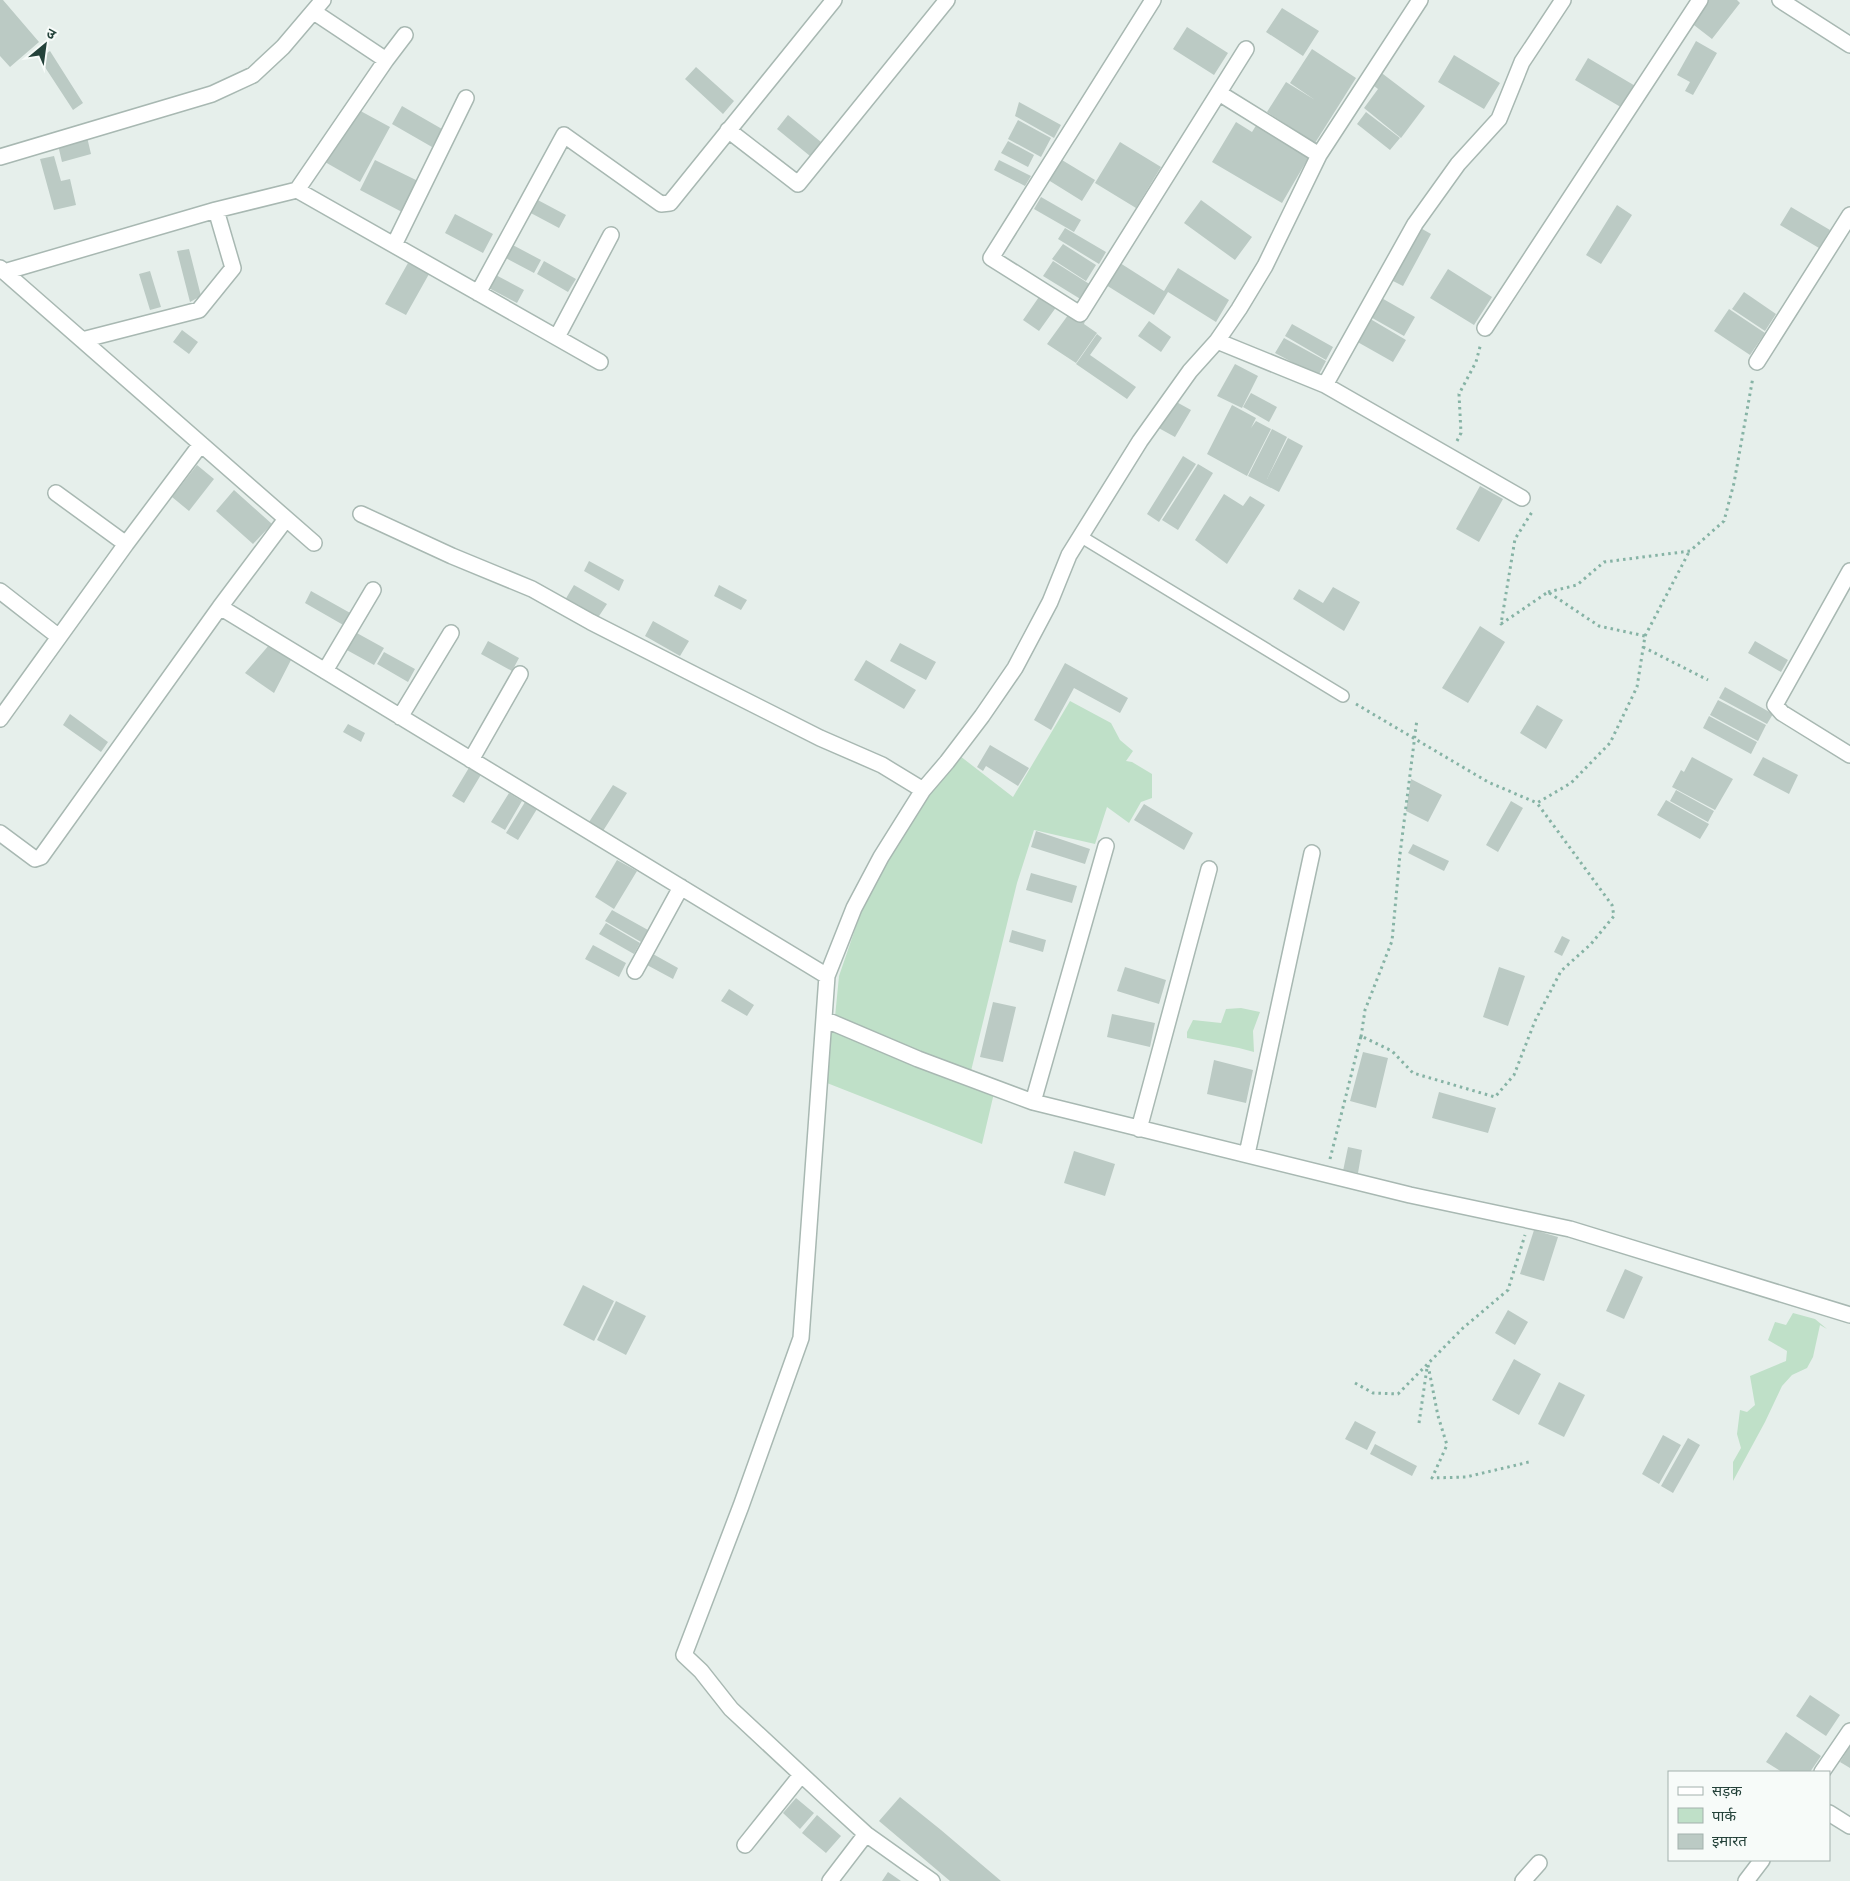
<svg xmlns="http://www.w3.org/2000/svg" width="1850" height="1881" font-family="'Nunito Sans','Noto Sans Devanagari',sans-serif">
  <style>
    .green { fill: #bfe0c8 }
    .building { fill: #bbcac4 }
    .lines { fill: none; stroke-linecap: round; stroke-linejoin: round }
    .lane-casing { stroke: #a8b8b2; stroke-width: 14 }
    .street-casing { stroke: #a8b8b2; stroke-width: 18 }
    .path { stroke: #86b3a5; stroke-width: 3; stroke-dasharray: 2.5 4; stroke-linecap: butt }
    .lane { stroke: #fff; stroke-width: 11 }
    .street { stroke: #fff; stroke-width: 15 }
  </style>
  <rect width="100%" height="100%" fill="#e6efeb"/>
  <path class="green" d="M1070 701 1111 723 1120 740 1133 751 1126 761 1132 762 1152 774V798L1141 802 1129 823 1107 807 1095 844 1034 830 1017 883 971 1071 835 1017 839 976 863 906 889 857 928 797 960 756 1013 797Z
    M1241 1008 1260 1012 1253 1031 1254 1052 1239 1048 1187 1038V1032L1193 1020 1221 1023 1226 1009Z
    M831 1030 994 1093 982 1144 827 1083Z
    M1793 1313 1815 1319 1827 1329 1820 1325 1813 1357 1807 1368 1792 1375 1782 1386 1765 1422 1733 1481V1462L1741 1448 1737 1434 1740 1410 1747 1412 1755 1405 1750 1376 1786 1361 1787 1351 1768 1340 1775 1322 1786 1325Z"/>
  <path class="building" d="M0 0H3L39 42 10 67 0 56Z
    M1708 0H1737L1740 3 1712 39 1690 22Z
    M1282 8 1319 31 1303 56 1266 32Z
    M1187 27 1228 53 1214 75 1173 49Z
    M1696 41 1717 53 1693 95 1685 91 1690 82 1677 75Z
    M1312 49 1356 78 1315 143 1267 112 1286 82 1315 100 1290 83Z
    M50 51 83 103 73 110 39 58Z
    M1454 55 1500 83 1484 109 1438 82Z
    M1588 58 1637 87 1624 109 1575 80Z
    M696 67 734 101 723 114 685 79Z
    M1379 71 1425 106 1401 138 1364 108 1378 89 1370 83Z
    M1019 102 1061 125 1054 138 1015 116Z
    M402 106 442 129 432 147 392 124Z
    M355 108 390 127 360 182 325 162Z
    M1366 112 1400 138 1390 150 1357 124Z
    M788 115 821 142 810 156 777 129Z
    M1018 120 1051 138 1041 157 1008 139Z
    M1236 122 1252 132 1257 124 1310 155 1282 203 1212 162Z
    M87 137 91 154 62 162 58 145Z
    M1008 141 1034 155 1028 167 1001 153Z
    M1120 142 1161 167 1136 208 1095 183Z
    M54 156 61 181 70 179 76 205 54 210 40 159Z
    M1057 157 1095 180 1082 201 1045 178Z
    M375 160 418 181 402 212 360 190Z
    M999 160 1031 176 1025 186 994 170Z
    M1041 197 1081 220 1074 232 1034 209Z
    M534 198 566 215 559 228 527 211Z
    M1201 200 1252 237 1235 260 1184 223Z
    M1617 205 1632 215 1601 264 1586 255Z
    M1791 207 1830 230 1819 248 1780 225Z
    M455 214 493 234 483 253 445 233Z
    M1417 226 1431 234 1403 286 1389 279Z
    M1065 228 1106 252 1099 264 1058 239Z
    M509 243 541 260 534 273 502 256Z
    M1063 244 1096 265 1086 281 1052 259Z
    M189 249 201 296 190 302 177 251Z
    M544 261 576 279 568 292 537 274Z
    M1053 261 1091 285 1082 300 1043 276Z
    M408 263 429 274 406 315 385 304Z
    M1120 263 1164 291 1178 268 1229 300 1216 322 1168 292 1154 315 1106 285Z
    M1448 269 1492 297 1474 325 1430 298Z
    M150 271 161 307 150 310 139 274Z
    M492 273 524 290 517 303 485 286Z
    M1744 292 1776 314 1765 331 1732 309Z
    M1041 294 1057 306 1039 331 1023 320Z
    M1378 296 1415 317 1404 336 1367 315Z
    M1729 309 1765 333 1750 355 1714 331Z
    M1071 311 1085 321 1084 324 1097 333 1076 363 1047 344Z
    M1367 317 1406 340 1393 362 1354 340Z
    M1149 321 1171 337 1161 352 1138 336Z
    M1292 324 1333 347 1326 360 1285 336Z
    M182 330 198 342 189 354 173 342Z
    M1097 334 1102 338 1090 355 1136 387 1127 399 1076 364Z
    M1284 338 1326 361 1318 376 1275 353Z
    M1235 364 1258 376 1242 408 1217 396Z
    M1251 393 1277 407 1269 422 1243 407Z
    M1171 399 1191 410 1175 437 1155 426Z
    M1232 405 1256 418 1251 428 1256 421 1271 429 1247 476 1207 454Z
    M1272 429 1287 437 1267 479 1288 438 1303 446 1279 492 1248 476Z
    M1183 456 1196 464 1159 522 1147 514Z
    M1198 464 1213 473 1178 530 1162 520Z
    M197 465 214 479 189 511 172 497Z
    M1480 486 1503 499 1479 542 1456 529Z
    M234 490 272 524 253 544 216 511Z
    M1224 494 1243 506 1250 496 1265 505 1227 564 1195 540Z
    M589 561 624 580 619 591 584 571Z
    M574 585 607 604 597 619 565 600Z
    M719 585 747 600 741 610 714 596Z
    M1333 587 1360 602 1344 631 1293 599 1299 589 1323 603Z
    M311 591 352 614 345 626 305 603Z
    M653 621 689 641 680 656 645 636Z
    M1480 626 1505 642 1468 703 1442 688Z
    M355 632 384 648 374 665 345 649Z
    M488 641 519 658 512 671 481 654Z
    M1755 641 1788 660 1781 672 1748 653Z
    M900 643 936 662 926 680 890 661Z
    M270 644 291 660 274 693 245 673Z
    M384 652 415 669 408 682 377 664Z
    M866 660 916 690 904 709 854 680Z
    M1065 663 1128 698 1120 713 1074 688 1051 730 1034 720Z
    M1725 687 1773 714 1767 724 1719 698Z
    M1718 700 1766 725 1758 741 1710 715Z
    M1537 705 1563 720 1546 749 1520 733Z
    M70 714 108 742 101 752 63 725Z
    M1709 716 1757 742 1751 754 1703 728Z
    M348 724 365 733 361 742 343 732Z
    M990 745 1029 768 1018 786 986 766 983 771 977 767Z
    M1692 757 1733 779 1715 810 1672 787 1681 770 1684 772Z
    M1763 757 1798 775 1789 794 1753 775Z
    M470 766 482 773 464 803 452 796Z
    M1411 779 1442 795 1428 822 1406 811Z
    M613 785 627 793 603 831 589 822Z
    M1676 790 1714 811 1708 822 1670 801Z
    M509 793 522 801 505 830 491 822Z
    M1666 800 1709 824 1700 839 1657 815Z
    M1511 801 1523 808 1498 852 1486 845Z
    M525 802 537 809 518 840 506 833Z
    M1144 804 1193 833 1184 850 1134 820Z
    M1036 831 1090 849 1085 864 1031 847Z
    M1413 844 1449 861 1444 871 1408 853Z
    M617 860 637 871 614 909 595 897Z
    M1031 873 1077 886 1072 903 1026 890Z
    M612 910 648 930 641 942 605 921Z
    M606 923 640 943 634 954 599 934Z
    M1012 930 1046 940 1043 952 1009 942Z
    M1562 936 1570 940 1562 956 1554 952Z
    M593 945 626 963 619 977 585 959Z
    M653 954 678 968 673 979 647 965Z
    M1125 967 1166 980 1159 1004 1117 991Z
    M1499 967 1525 976 1508 1026 1483 1017Z
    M729 989 754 1005 747 1016 721 1001Z
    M993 1002 1016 1007 1003 1062 980 1057Z
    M1112 1014 1155 1023 1150 1047 1107 1037Z
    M1363 1052 1388 1058 1376 1108 1350 1101Z
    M1214 1060 1253 1070 1246 1103 1207 1094Z
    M1439 1092 1496 1108 1488 1133 1432 1118Z
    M1348 1147 1362 1150 1358 1173 1343 1171Z
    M1074 1151 1115 1164 1105 1196 1064 1183Z
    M1534 1230 1558 1237 1544 1281 1520 1274Z
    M1625 1269 1643 1277 1624 1319 1606 1311Z
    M583 1285 614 1301 594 1341 563 1325Z
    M616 1301 646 1316 626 1355 597 1340Z
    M1508 1310 1528 1322 1515 1345 1495 1333Z
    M1514 1359 1541 1374 1519 1415 1492 1400Z
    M1559 1382 1585 1395 1564 1437 1538 1424Z
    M1355 1421 1376 1432 1367 1450 1345 1439Z
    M1663 1435 1681 1445 1659 1484 1642 1474Z
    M1688 1438 1700 1445 1673 1493 1661 1486Z
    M1375 1444 1417 1466 1412 1476 1370 1454Z
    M1810 1695 1840 1715 1826 1736 1796 1716Z
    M1786 1732 1821 1756 1810 1772H1782L1766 1762Z
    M1850 1746V1768L1840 1762Z
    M900 1797 941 1830 1001 1881H950L879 1821Z
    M796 1798 814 1813 800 1829 783 1813Z
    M817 1815 841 1836 826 1853 802 1833Z
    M888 1872 901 1881H882Z"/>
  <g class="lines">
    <defs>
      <path id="lane" d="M1080 536 1343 696"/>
      <path id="street" d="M1153 0 991 258 1080 314 1246 49
        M1780 0 1850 45
        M314 12 386 60
        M1219 93 1319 155
        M728 130 798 184 947 0
        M0 157 212 94 253 75 283 47 323 0
        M297 190 600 362
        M394 245 466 98
        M0 268 314 543
        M4 272 216 210 297 190 386 60 405 35
        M478 293 564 135 661 204 670 203 834 0
        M1485 328 1700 0
        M557 337 611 235
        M82 340 199 310 233 268 216 210
        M1217 341 1325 385 1415 224 1458 164 1499 119 1522 62 1563 0
        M1757 362 1850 215
        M1325 385 1522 498
        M56 493 126 544 201 444
        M361 514 452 556 532 589 591 622 703 679 820 738 882 765 923 790 881 857 854 908 827 976 801 1338 741 1506 684 1655 701 1671 731 1709 832 1803 866 1834 932 1881
        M1850 571 1775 705 1782 713 1850 755
        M0 591 59 637
        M220 607 827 976
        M325 671 373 590
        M400 717 451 633
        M0 719 126 544
        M471 760 520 674
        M923 790 947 762 982 716 1015 668 1050 602 1069 555 1140 441 1190 371 1217 341 1239 309 1265 266 1319 155 1420 0
        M0 833 35 859 41 857 220 607 286 519
        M1106 846 1033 1102 1410 1195 1570 1229 1850 1315
        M635 971 681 887
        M824 1019 918 1059 1033 1102
        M1139 1129 1209 869
        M1247 1154 1312 853
        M1822 1772 1850 1731
        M1829 1813 1850 1826
        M745 1845 801 1775
        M830 1881 866 1834
        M1523 1881 1539 1863
        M1746 1881 1762 1860"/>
    </defs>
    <use href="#lane" class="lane-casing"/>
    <use href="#street" class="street-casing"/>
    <path class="path" d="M1457 441 1461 433 1459 394 1476 362 1481 343
      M1548 592 1577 585 1604 562 1690 551 1724 521 1734 483 1753 377
      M1645 636 1689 552
      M1643 647 1708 680
      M1356 704 1488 782 1537 803 1571 783 1610 743 1637 687 1645 636 1599 626 1548 592 1501 624 1515 539 1532 512
      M1361 1037 1365 1010 1392 941 1400 854 1417 719
      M1330 1159 1361 1036 1392 1051 1413 1073 1495 1097 1514 1075 1535 1021 1561 971 1591 944 1614 916 1612 905 1537 803
      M1428 1365 1438 1416 1447 1445 1432 1478 1466 1477 1529 1462
      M1355 1383 1373 1393 1398 1394 1463 1328 1508 1290 1525 1235
      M1419 1423 1427 1368"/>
    <use href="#lane" class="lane"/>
    <use href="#street" class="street"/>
  </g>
  <rect x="1668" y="1771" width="162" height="90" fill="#f7fbf9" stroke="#a3b1ad"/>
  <rect x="1678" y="1787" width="25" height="8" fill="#ffffff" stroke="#a3b1ad"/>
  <text x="1712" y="1796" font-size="15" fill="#24423a">सड़क</text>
  <rect x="1678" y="1808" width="25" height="15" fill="#bfe0c8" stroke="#a3b1ad"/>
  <text x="1712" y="1821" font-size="15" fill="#24423a">पार्क</text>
  <rect x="1678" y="1834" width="25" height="15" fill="#bbcac4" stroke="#a3b1ad"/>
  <text x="1712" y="1846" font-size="15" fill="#24423a">इमारत</text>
  <g transform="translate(45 45) rotate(29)" stroke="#f7fbf9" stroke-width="4" paint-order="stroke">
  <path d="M0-4L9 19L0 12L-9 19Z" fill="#24423a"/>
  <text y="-8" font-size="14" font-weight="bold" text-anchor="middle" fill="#24423a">उ</text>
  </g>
</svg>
